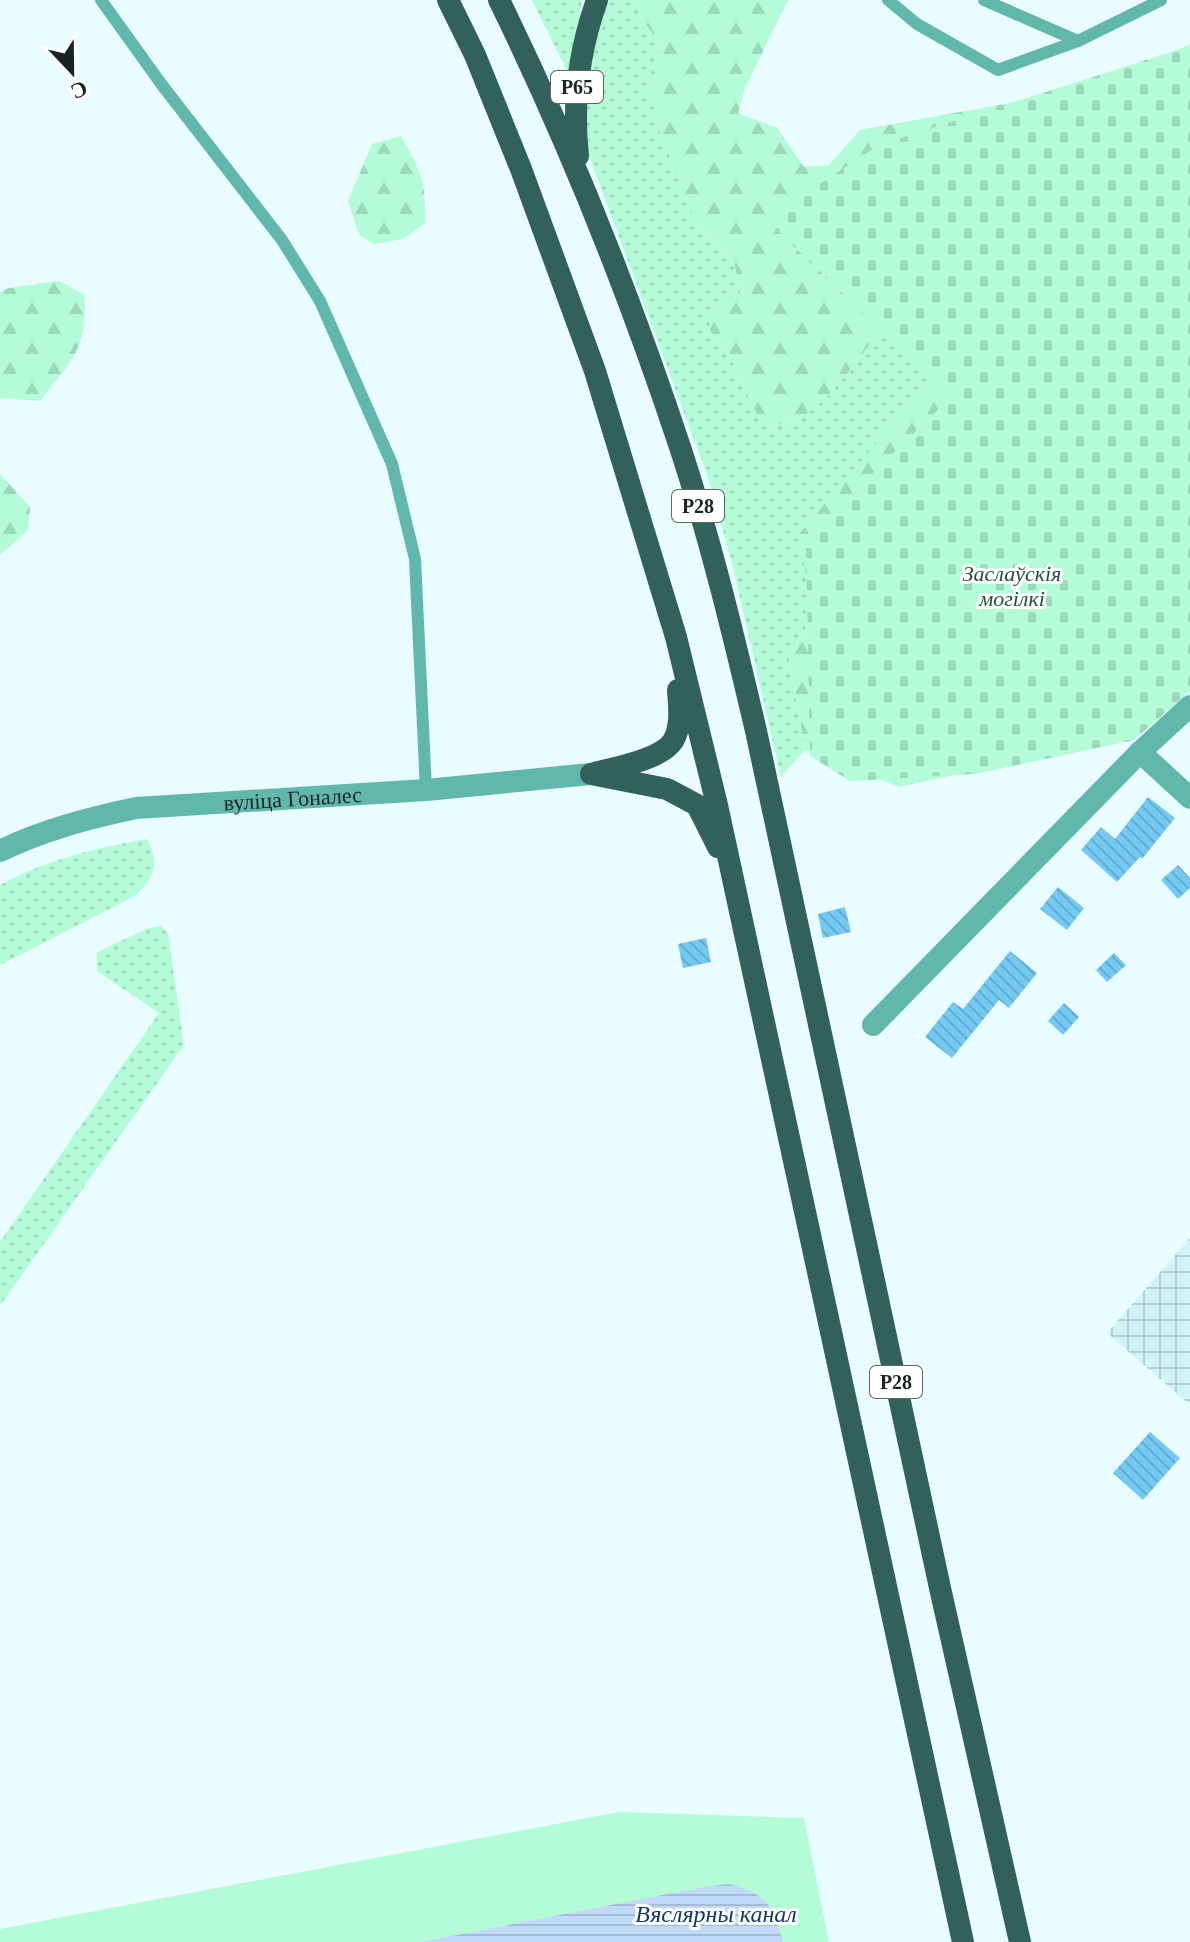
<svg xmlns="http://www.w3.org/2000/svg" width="1190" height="1942" font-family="Georgia,serif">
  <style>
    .industrial { fill: url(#industrial-grid) }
    .grass { fill: url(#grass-dots) }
    .forest { fill: url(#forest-firs) }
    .cemetery { fill: url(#cemetery-stones) }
    .pitch { fill: #b3fcd7 }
    .water { fill: url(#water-rules) }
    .building { fill: url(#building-back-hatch) }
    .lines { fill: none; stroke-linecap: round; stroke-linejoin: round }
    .service { stroke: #62b7ad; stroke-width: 12 }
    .minor { stroke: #62b7ad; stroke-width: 22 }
    .trunk { stroke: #32605a; stroke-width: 22 }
    .labels { text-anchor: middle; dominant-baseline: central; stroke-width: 6; stroke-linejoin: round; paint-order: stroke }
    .shield { fill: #fff; stroke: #5f6566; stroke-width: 2 }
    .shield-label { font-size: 20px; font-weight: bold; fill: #1a2324 }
    .park-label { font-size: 22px; font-style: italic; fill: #22513b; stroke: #fff }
    .street-label { font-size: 22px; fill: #1a2324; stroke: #fff }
    .water-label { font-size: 24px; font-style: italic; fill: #11396a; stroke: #fff }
  </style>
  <defs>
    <pattern id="industrial-grid" width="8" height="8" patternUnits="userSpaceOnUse" patternTransform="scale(2)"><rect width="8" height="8" fill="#d2f3f8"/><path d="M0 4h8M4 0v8" fill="none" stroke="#b4d0d4"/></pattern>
    <pattern id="grass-dots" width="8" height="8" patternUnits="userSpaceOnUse" patternTransform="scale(2)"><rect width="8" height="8" fill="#b3fcd7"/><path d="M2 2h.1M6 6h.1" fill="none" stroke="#99d8b8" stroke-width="1.8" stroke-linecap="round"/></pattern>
    <pattern id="forest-firs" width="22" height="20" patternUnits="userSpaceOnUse" patternTransform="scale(2)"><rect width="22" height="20" fill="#b3fcd7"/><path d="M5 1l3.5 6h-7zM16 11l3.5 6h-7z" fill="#99d8b8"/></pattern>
    <pattern id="cemetery-stones" width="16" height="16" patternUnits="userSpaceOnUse" patternTransform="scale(2)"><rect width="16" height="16" fill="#b3fcd7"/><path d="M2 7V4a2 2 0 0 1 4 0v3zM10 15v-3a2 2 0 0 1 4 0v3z" fill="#99d8b8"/></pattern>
    <pattern id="water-rules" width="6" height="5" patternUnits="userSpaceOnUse" patternTransform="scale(2)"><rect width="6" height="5" fill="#c2dafa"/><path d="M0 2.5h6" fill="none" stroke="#a6bbd6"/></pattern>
    <pattern id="building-back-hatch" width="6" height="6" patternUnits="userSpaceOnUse" patternTransform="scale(2)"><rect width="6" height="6" fill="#74c9f4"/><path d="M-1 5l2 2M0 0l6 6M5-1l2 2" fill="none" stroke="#64acd1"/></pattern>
  </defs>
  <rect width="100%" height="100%" fill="#e9fcff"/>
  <path class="industrial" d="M1190 1238V1405L1107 1333Z"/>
  <path class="grass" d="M532 0H582L573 65 569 75Z
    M608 0H640L639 6 642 20 658 40 659 53 648 81 695 222 734 262 741 295 709 329 727 351 762 425C769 424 779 425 787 423 825 412 858 358 881 329L948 367 789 658 805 750 781 777 732 563 709 480 587 150C581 101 584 44 608 0Z
    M147 839C161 865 154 879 133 897L0 965V885C47 860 95 848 147 839Z
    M161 926 168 933 184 1045 0 1306V1242L159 1013 97 971V952L149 928Z"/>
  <path class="forest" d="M640 0H788L745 88 738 113 777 128 804 167 829 165 860 130 1088 89 1113 81 1190 44V685L1134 736 899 787 805 750 789 658 812 617 800 533 927 383 947 367 881 329C858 358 825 412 787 423 779 425 769 424 762 425L727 351 709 329 716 304 741 295 734 262 695 222 658 127 648 81 659 53 658 40 642 20 639 6Z
    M401 136C422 172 426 182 425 223L403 239 374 244 359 235 348 201 372 144Z
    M58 281 84 294C89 348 71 361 40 401L0 398V292L9 288Z
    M0 474 30 507 28 530 0 555Z"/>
  <path class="cemetery" d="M1190 46V691L1134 740 975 774 850 781 810 756 806 538 950 398 766 219 879 145Z"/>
  <path class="pitch" d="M619 1812 804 1818 829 1942H0V1929Z"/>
  <path class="water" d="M729 1884C766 1894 774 1905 783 1942H421L704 1887Z"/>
  <path class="building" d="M1148 797 1175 818 1142 859 1140 857 1117 882 1081 850 1101 827 1115 839Z
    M1178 865 1190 878V888L1178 899 1161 880Z
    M1058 887 1084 908 1067 930 1040 909Z
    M845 907 851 932 823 938 818 914Z
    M706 938 711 962 683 968 678 944Z
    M1010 951 1037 973 1009 1008 999 1000 952 1058 925 1037 953 1002 963 1009Z
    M1114 953 1126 965 1107 982 1096 970Z
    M1064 1003 1079 1017 1063 1035 1048 1021Z
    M1150 1432 1180 1458 1143 1500 1113 1473Z"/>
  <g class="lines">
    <path class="service" d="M101 0 162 85 282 240 320 301 392 464 415 559 426 790
      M888 0 917 24 998 70 1078 41 1161 0
      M984 0 1078 41"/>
    <g class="minor">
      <path d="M1140 752 1190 798"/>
      <path id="s1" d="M0 851C43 830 89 818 136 808L426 790 591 774"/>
      <path d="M873 1025 1140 752 1190 706"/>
    </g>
    <path class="trunk" d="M448 0 475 55 521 169 595 371 676 637 717 805 963 1942
      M499 0C570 145 630 296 681 450 711 542 734 637 756 731L940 1588 1020 1942
      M578 156C572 102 579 51 597 0
      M591 774C612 768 661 760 673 741 682 726 679 706 678 690
      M596 775 667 789 697 805 718 847"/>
  </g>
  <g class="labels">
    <g class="shield">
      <rect x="551" y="71" width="52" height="32" rx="6"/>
      <rect x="672" y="490" width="52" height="32" rx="6"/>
      <rect x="870" y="1366" width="52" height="32" rx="6"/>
    </g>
    <g class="shield-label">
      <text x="577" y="87">Р65</text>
      <text x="698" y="506">Р28</text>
      <text x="896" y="1382">Р28</text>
    </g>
    <g class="park-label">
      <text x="1012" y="573">Заслаўскія<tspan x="1012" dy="25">могілкі</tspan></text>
    </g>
    <g class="street-label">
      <text stroke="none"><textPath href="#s1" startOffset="300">вуліца Гоналес</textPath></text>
    </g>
    <g class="water-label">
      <text x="716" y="1914">Вяслярны канал</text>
    </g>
  </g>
  <g transform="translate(72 72) rotate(158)" stroke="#ffffff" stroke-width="6" paint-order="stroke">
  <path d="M0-6L14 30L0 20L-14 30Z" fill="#1a2324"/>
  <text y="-12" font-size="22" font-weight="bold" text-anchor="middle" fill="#1a2324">С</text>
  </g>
</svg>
